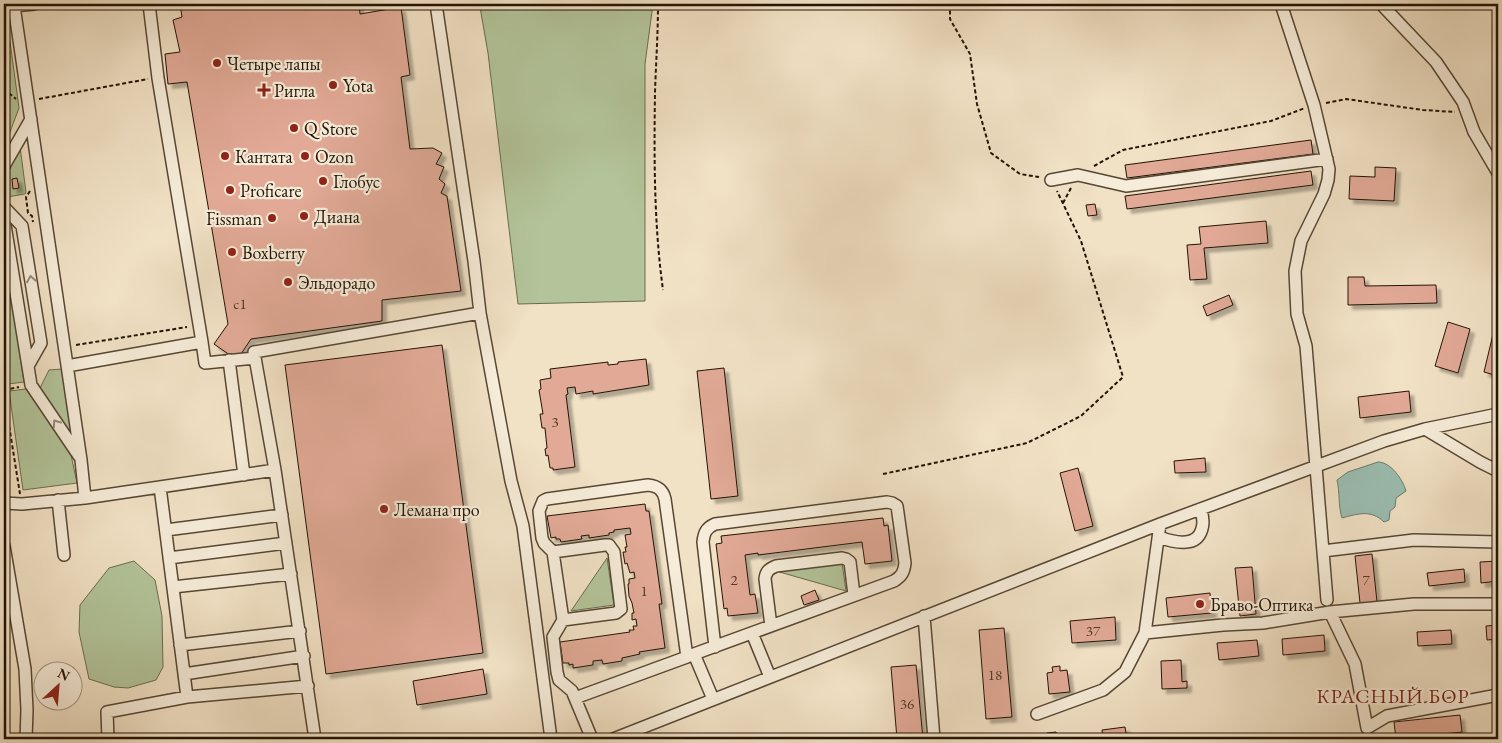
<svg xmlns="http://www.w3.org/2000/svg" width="1502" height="743" font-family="'EB Garamond',serif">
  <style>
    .green { fill: #b3c49a; stroke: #6a6c4f }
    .water { fill: #9bbeb2; stroke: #6b7a6c }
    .building { fill: #e1a996; stroke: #221404; filter: url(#shadow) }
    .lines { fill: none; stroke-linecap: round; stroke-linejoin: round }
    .minor-casing { stroke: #564734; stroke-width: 14 }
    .path { stroke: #221404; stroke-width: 2; stroke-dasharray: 4 2.5; stroke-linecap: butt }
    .minor { stroke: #f6ecd9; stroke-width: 11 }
    .oneway { stroke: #978b79 }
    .poi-dot { fill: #8f2418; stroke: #f6ecd9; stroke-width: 2 }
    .labels { text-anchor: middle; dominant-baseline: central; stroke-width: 4.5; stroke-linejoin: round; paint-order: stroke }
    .number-label { font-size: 15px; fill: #523928 }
    .poi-label { font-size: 18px; fill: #221404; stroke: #f6ecd9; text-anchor: start }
    .quarter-label { font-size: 20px; letter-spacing: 1px; fill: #7a1f14; stroke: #f6ecd9 }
  </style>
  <defs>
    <filter id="shadow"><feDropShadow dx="4.5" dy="4.5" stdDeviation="1" flood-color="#0004"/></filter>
  </defs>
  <rect width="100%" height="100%" fill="#f1e1c5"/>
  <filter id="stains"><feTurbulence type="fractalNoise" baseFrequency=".004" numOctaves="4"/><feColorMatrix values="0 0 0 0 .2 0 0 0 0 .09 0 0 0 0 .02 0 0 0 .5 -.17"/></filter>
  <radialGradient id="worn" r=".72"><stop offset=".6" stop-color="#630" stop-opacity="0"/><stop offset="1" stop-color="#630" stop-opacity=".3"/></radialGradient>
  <path class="green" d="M523 4H653L645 64V301L518 304 488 53 480 7Z
    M8 27 19 108 4 148V30Z
    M20 147 26 192 25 194 7 197 4 178Z
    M4 247 24 382 8 384 4 359Z
    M62 369 72 436 39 390 49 370Z
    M26 389 71 455 77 483 23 490 9 391Z
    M607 558 614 605 571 611Z
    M134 561 155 580 162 616 163 667 156 680 128 688 114 687 89 679 79 632 80 605 109 568Z
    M842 563 846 591 776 571Z"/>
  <path class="water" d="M1378 462C1391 462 1403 480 1406 491L1396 498 1395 507 1390 511 1389 520 1384 522C1371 509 1357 514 1342 518 1338 505 1340 493 1337 480L1348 472Z"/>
  <path class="building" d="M180 4H234L235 9 274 4H359L360 14 401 7 410 75 401 77 410 149 433 148 442 153 436 164 444 167 439 179 445 184 441 193 447 196 461 291 382 300V321L251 339 237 360 214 344 228 324 187 82 168 84 165 54 180 52 173 20 182 17Z
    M1311 140 1313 154 1127 178 1125 165Z
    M1375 167 1396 168 1394 201 1349 199 1350 176 1375 177Z
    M1311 171 1313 185 1127 209 1125 196Z
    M17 178 19 188 13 189 12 179Z
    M1095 204 1097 215 1088 216 1086 205Z
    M1266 221 1268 243 1204 248 1207 279 1190 280 1187 245 1201 244 1199 227Z
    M1348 277H1364L1365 286 1436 285 1437 303 1348 305Z
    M1229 295 1233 305 1207 316 1203 306Z
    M1498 313V376L1484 372Z
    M1448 322 1470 329 1458 373 1435 366Z
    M442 345 483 653 326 674 285 365Z
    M646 359 649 385 593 394V391L576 394 575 387 567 388 568 394 566 395 575 467 553 470V468H550L548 455 546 456 545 449 547 448 545 428H542L540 414H543L539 390 541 389 540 380 551 378 550 369 608 362V365L618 364V362Z
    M724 368 738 496 711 499 697 371Z
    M1409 391 1411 412 1360 418 1358 397Z
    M1205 458 1206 472 1175 473 1174 461Z
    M1078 468 1093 526 1075 531 1060 473Z
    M645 504 646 511H649L662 604H659L665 648 639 652 640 654 622 658V661L603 664 602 660 593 661V665L573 668V664L569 665V663H563L560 642 630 632 629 630H634L633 626H637L636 619 632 620V613H634L632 603 629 596 628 584H629V579L635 578 634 572 630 573 627 563 625 564 623 552H626L625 547H627L625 535 631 534 630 528 614 530V532L609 533V535L589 538V535L581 536 582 539 561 542 560 539H556V537L551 538 547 516Z
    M883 518 884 526 888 525 892 561 865 564 862 542 758 555V553L745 555 750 595 755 594 758 613 728 616 727 608 724 609 716 544 722 543 721 536Z
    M1372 554 1377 602 1360 603 1355 556Z
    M1498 561V581L1481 583 1480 562Z
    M1252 567 1256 614 1240 616 1235 568Z
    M1464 569 1465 582 1429 586 1427 573Z
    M815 590 819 600 804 605 801 596Z
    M1210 593 1212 613 1168 617 1166 598Z
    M1115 617 1116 640 1072 643 1070 621Z
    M1498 625V639L1487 640 1486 626Z
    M1004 628 1012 717 986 719 979 630Z
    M1451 630 1452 644 1418 646 1417 632Z
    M1324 635 1325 651 1283 655 1282 639Z
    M1257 640 1259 656 1219 660 1217 643Z
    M1181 660 1182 682 1187 681V688L1162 689 1161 661Z
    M916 665 923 739H897L891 667Z
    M1060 666V671L1067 670 1070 692 1049 694 1047 673 1053 672 1052 667Z
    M483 669 487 694 417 705 413 681Z
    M1460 715 1462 732 1396 739 1394 722Z
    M1125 727 1127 739H1103L1102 730Z
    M1056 732 1057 736 1062 735 1063 739H1024L1023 736 1037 734 1038 738 1047 737V733Z"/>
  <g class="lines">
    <defs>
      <path id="minor" d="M1281 4 1314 105 1329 169 1328 180 1324 194 1301 241 1295 271 1297 314 1306 346 1327 600
        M1381 4 1436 62 1463 102 1474 132 1498 173
        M4 7 34 4
        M4 166 31 119
        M1051 180 1078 175 1126 186 1327 159
        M4 207 22 226 41 343 28 366
        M4 219 31 385 79 456
        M480 313 511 481 523 526 551 739
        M202 342 205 363 255 358
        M229 360 244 475
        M67 366 202 342 158 78 149 4
        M1425 429 1480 462 1498 471
        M275 470 315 739
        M85 498 275 470 254 352 480 313 474 261 436 4
        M58 500 64 555
        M4 503 22 504 85 498 81 460 14 6
        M1160 524 1145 633 1223 625 1263 623 1330 612 1414 604H1498
        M166 530 282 515
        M1159 537C1167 540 1176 543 1186 542 1203 541 1206 522 1200 509
        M4 546 25 669 27 710 26 739
        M1323 551 1414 540 1498 542
        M553 552 605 545H609L614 552 621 609 616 613 563 620
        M169 558 286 543
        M173 587 291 574
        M1330 612 1355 664 1367 728 1387 716 1498 695
        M924 616 934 739
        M771 626 765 579C766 571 769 569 776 566L842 558 846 559 850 562 854 595
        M752 633 770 677
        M180 645 300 631
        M694 654 894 581C902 576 904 572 905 563L897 506 892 503 887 502 715 524C706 528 704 533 703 542L715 647
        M184 674 304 656
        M187 697 308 686
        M575 698 687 657
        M1037 714 1103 690 1125 672 1145 633
        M108 739 107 712 187 697 160 487
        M592 739 572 691 559 680 557 672 553 637 563 620 553 552 544 543 542 538 539 511 543 501 547 499 648 485C658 486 663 490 665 499L687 657 694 654 713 699
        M613 739 1160 524 1384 441 1425 429 1498 414"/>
    </defs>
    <use href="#minor" class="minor-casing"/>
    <path class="path" d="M658 4C658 33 656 62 655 92 654 158 654 225 663 290
      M950 4V19L970 54 977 104 991 153 1020 174 1039 177
      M4 89 16 99
      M39 99 148 79
      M1326 103 1346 99 1423 110 1455 112
      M1094 166 1123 150 1271 121 1305 108
      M30 191 26 197 28 213 32 216 33 222
      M1063 203 1071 188
      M76 345 187 327
      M4 390 19 387
      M4 394 20 494
      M883 474 1027 443 1081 416 1123 377 1081 241 1057 191"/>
    <use href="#minor" class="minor"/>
  </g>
  <defs><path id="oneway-chevron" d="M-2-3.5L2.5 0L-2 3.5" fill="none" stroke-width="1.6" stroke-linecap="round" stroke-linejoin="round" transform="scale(1.25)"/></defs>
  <g class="oneway">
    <use href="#oneway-chevron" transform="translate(31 279) rotate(-99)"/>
    <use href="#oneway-chevron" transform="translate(56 423) rotate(-125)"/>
  </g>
  <g class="poi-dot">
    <circle cx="217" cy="63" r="5"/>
    <circle cx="333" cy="85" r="5"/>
    <path d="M261.5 82.5h5v5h5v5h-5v5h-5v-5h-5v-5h5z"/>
    <circle cx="294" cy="128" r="5"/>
    <circle cx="225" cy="156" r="5"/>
    <circle cx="305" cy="156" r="5"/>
    <circle cx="323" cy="181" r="5"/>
    <circle cx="230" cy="190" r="5"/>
    <circle cx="304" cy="216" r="5"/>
    <circle cx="272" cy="218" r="5"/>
    <circle cx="232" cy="252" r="5"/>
    <circle cx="288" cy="282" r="5"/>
    <circle cx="384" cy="509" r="5"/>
    <circle cx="1200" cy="604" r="5"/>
  </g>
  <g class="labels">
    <g class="number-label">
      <text x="240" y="303">с1</text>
      <text x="555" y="421">3</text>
      <text x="734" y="579">2</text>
      <text x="1366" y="579">7</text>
      <text x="644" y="590">1</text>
      <text x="1093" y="630">37</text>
      <text x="995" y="674">18</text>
      <text x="907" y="703">36</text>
    </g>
    <g class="poi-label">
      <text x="227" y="63">Четыре лапы</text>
      <text x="343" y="85">Yota</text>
      <text x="274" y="90">Ригла</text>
      <text x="304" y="128">Q Store</text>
      <text x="235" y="156">Кантата</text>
      <text x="315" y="156">Ozon</text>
      <text x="333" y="181">Глобус</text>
      <text x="240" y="190">Proficare</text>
      <text x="314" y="216">Диана</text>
      <text x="262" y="218" text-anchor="end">Fissman</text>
      <text x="242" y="252">Boxberry</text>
      <text x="298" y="282">Эльдорадо</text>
      <text x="394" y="509">Лемана про</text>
      <text x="1210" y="604">Браво-Оптика</text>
    </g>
    <g class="quarter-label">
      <text x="1393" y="696">КРАСНЫЙ БОР</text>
    </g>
  </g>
  <rect width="1502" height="743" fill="none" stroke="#f1e1c5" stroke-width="20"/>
  <rect x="5" y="5" width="1492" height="733" fill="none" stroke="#221404" stroke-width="2.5"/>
  <rect x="10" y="10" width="1482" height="723" fill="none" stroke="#221404"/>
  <g transform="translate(58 686) rotate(26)"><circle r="24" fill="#f6ecd9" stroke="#a19684"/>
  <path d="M0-4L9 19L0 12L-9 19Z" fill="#8f2418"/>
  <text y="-8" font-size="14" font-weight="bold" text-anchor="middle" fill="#221404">N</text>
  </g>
  <rect width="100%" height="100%" filter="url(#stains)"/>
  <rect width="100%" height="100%" fill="url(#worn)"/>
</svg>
